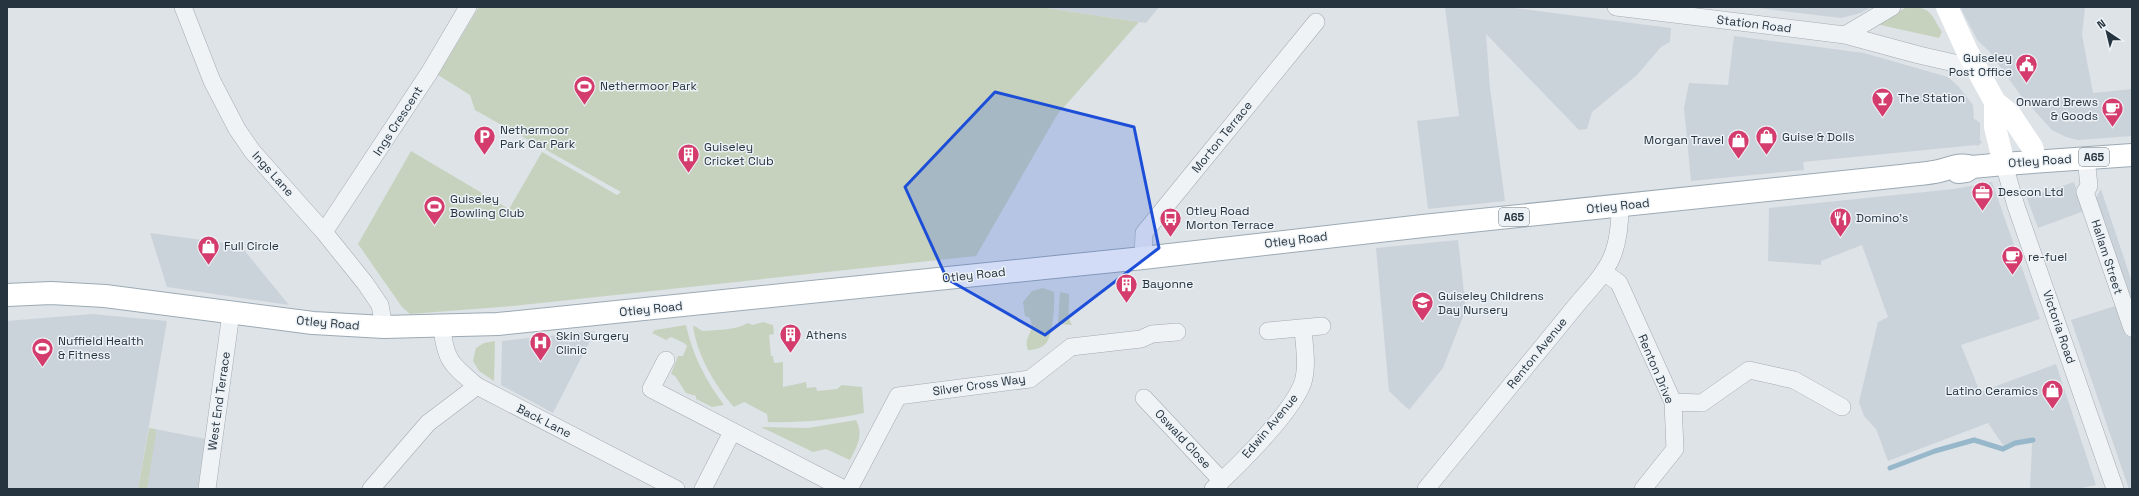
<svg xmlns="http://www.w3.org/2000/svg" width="2139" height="496" font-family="'Space Grotesk',sans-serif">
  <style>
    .built { fill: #cbd3da }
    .green { fill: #c7d2be }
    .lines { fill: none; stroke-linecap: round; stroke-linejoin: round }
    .stream { stroke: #97b8ca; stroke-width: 5 }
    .street-casing { stroke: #a3abb2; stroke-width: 18 }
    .primary-casing { stroke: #9caab4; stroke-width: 24 }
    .street { stroke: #f0f3f6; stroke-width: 17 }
    .secondary { stroke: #fff; stroke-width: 22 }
    .primary { stroke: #fff; stroke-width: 22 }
    .marked { fill: #1d4ed8; fill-opacity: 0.2; stroke: #1d4ed8; stroke-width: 3; stroke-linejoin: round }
    .labels { text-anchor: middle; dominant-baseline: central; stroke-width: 3; stroke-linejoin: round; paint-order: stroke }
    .shield { fill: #edf2f6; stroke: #626d76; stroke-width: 1 }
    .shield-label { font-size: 11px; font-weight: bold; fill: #26343f }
    .street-label { font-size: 12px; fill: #26343f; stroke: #edf2f6 }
    .poi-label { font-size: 12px; fill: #26343f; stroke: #edf2f6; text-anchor: start }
  </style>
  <rect width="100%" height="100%" fill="#dee3e8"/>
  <path class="built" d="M1040 7H1159L1146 23Z
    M1445 7H1507L1671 28 1670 42 1661 47 1637 75 1592 112 1587 129 1579 130 1486 34 1490 88 1505 201 1428 209 1417 121 1459 116Z
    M1750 7H1871L1861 13 1841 18Z
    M1960 7H2085L2082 35 2093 93 2132 89V136L2078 140 2066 137 2052 130 2021 96 1989 51 1978 41Z
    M1734 36 1864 53 1948 77 1958 86 1973 105 1974 120 1975 119 1980 123V140L1982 142 1978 146 1976 145 1803 162 1804 170 1691 181 1684 108 1689 83 1728 85Z
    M1992 182 2040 319 1961 345 1980 392 2056 364 2096 485 2077 489H2030L2032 443 2015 446 2002 452 2003 445 1988 423 1888 461 1876 429 1864 416 1859 402 1878 322 1888 317 1862 245 1821 261V265L1768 261 1769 208 1954 189Z
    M2074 182 2084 211 2038 228 2027 198Z
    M2101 189 2132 282V489H2129L2071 320 2115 306 2123 291 2094 201Z
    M150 233 240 245 289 305 167 287Z
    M1458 240 1466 309 1443 368 1409 410 1389 391 1376 248Z
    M92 314 167 321 138 489H7V321Z
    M595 331 553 413 501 385 502 341Z
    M155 429 206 439 198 489H147Z"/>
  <path class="green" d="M479 7H1040L1139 22 1057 115 976 256 513 306 410 314 402 307 358 244 411 151 509 209 542 152 617 195 621 192 475 110 470 95 438 75Z
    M1907 7C1932 7 1930 13 1942 32L1939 38 1876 24Z
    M1043 288 1054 292C1055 303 1053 333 1047 342 1043 348 1035 350 1028 350 1027 348 1026 343 1027 340 1030 331 1035 327 1029 317L1025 316 1023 302 1032 291Z
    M1060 292 1069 294C1070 305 1066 315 1072 325L1058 324Z
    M763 322 773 325 774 334 769 335 771 356H773L774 363 783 362V387L806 382 807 388 816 387 817 391 837 389 842 385 862 387 864 413C831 420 801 423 768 422L767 414 744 402 734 407C715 386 697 355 693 326 697 326 700 331 704 331 715 330 739 330 747 323L753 325Z
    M686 325C692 354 706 381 724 405L712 407 696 399V396L686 393 675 376 671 374 678 356H683L687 346 684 343 671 337 666 340 652 333 655 330Z
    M495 341 494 381 479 371 473 361 476 348 484 343Z
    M856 420C864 435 857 446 850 460L826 449 813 452 761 427 808 428Z
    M149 428 155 429 156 433 147 489H138Z"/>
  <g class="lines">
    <path class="stream" d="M1890 468 1935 451 1974 440 2003 449 2015 443 2033 440"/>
    <defs>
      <path id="street" d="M183 7 212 81 237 129 252 151 324 232 365 283 380 305 384 327
        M1616 7 1845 35 1919 55 1976 68
        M1845 35 1892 7
        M2086 158 2089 186 2085 192 2132 328
        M2004 164 2016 206 2115 489
        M324 232 429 73 468 7
        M1143 258 1144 233 1316 22
        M1605 273 1619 283 1673 402 1675 449 1643 489
        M442 327C445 361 452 365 477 386L676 489
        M1268 331 1322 326
        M666 360 651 389 844 489
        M1144 398 1222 481
        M1673 402 1702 403 1749 370 1794 380 1842 407
        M207 489 231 313
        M371 489 428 423 477 386
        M703 489 732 432
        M849 489 898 396 1030 379 1071 347 1141 339 1152 334 1177 332
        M1213 489C1237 467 1293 412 1303 382 1308 365 1304 345 1303 328
        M1426 489 1579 302C1610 267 1620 254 1620 205"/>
      <path id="primary" d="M1958 172 1966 171 1972 167 2004 164 2132 155
        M7 295 51 293 105 296 313 323 384 327 498 324 1143 258 1423 226 1901 176C1913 174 1927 174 1939 171 1951 168 1959 163 1972 167"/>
    </defs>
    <use href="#street" class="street-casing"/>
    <use href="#primary" class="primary-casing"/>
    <use href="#street" class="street"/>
    <path class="secondary" d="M1947 7 1967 51 1995 102 2010 114 2032 147 2036 161
      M1995 102V127L2004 164"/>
    <use href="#primary" class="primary"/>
  </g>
  <path class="marked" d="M995 92 1134 127 1159 248 1045 335 947 279 905 187Z"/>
  <defs>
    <symbol id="civic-pin" viewBox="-11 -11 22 30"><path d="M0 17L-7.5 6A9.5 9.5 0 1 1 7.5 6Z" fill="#d33c6d" stroke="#edf2f6"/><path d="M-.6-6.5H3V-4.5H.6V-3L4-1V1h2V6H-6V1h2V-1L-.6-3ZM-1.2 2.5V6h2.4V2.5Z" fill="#fff"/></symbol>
    <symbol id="stadium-pin" viewBox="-11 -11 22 30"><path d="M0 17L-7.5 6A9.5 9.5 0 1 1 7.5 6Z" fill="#d33c6d" stroke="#edf2f6"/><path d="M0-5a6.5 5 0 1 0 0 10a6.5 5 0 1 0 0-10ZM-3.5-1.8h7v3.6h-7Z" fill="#fff"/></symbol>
    <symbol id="bar-pin" viewBox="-11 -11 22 30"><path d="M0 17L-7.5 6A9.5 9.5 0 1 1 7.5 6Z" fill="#d33c6d" stroke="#edf2f6"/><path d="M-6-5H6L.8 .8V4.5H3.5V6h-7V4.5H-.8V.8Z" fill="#fff"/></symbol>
    <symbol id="cafe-pin" viewBox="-11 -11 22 30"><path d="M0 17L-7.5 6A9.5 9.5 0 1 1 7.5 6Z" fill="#d33c6d" stroke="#edf2f6"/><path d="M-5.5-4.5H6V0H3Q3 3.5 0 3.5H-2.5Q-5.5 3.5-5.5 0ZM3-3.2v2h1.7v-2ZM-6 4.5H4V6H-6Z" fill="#fff"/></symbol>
    <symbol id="parking-pin" viewBox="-11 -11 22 30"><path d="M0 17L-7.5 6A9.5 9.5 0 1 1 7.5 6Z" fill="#d33c6d" stroke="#edf2f6"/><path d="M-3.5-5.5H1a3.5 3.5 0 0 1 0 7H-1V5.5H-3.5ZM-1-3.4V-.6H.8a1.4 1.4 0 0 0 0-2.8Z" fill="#fff"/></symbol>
    <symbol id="shop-pin" viewBox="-11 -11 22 30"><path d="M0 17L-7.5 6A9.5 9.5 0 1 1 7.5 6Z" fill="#d33c6d" stroke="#edf2f6"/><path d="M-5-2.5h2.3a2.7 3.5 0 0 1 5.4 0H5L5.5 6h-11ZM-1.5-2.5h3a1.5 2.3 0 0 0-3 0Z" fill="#fff"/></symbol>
    <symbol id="building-pin" viewBox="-11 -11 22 30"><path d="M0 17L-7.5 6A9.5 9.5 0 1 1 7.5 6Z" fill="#d33c6d" stroke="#edf2f6"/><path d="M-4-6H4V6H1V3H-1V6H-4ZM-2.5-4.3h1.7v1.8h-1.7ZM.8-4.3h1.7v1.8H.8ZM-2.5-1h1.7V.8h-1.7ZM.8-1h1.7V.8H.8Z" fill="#fff"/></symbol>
    <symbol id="office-pin" viewBox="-11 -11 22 30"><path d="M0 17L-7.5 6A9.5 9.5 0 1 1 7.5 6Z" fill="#d33c6d" stroke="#edf2f6"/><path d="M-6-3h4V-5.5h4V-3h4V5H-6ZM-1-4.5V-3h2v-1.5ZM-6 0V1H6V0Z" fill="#fff"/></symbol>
    <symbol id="bus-pin" viewBox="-11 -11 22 30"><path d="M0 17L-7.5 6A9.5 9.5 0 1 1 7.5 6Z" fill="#d33c6d" stroke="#edf2f6"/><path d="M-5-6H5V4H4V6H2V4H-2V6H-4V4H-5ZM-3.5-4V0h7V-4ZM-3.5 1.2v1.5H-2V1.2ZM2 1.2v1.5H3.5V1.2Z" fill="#fff"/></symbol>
    <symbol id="restaurant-pin" viewBox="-11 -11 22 30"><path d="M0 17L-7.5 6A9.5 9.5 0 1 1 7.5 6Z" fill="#d33c6d" stroke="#edf2f6"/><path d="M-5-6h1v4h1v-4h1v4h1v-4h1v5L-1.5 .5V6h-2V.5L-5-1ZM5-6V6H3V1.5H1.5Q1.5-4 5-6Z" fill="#fff"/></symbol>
    <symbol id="school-pin" viewBox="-11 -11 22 30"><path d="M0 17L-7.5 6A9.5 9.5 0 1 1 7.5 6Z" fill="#d33c6d" stroke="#edf2f6"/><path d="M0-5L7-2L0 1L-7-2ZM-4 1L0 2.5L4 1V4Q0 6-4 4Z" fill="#fff"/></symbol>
    <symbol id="hospital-pin" viewBox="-11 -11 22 30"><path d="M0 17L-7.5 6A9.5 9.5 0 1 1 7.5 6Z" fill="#d33c6d" stroke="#edf2f6"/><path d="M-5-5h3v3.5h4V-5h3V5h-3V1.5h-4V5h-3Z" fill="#fff"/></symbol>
  </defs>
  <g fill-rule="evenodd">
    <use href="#civic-pin" x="2014" y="52" width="25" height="34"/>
    <use href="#stadium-pin" x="572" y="74" width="25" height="34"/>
    <use href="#bar-pin" x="1870" y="86" width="25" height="34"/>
    <use href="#cafe-pin" x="2100" y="96" width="25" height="34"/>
    <use href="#parking-pin" x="472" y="124" width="25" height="34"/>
    <use href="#shop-pin" x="1754" y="124" width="25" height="34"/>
    <use href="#shop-pin" x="1726" y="128" width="25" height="34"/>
    <use href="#building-pin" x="676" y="142" width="25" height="34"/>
    <use href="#office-pin" x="1970" y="180" width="25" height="34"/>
    <use href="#stadium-pin" x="422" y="194" width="25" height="34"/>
    <use href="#bus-pin" x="1158" y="206" width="25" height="34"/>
    <use href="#restaurant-pin" x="1828" y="206" width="25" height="34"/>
    <use href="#shop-pin" x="196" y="234" width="25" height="34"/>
    <use href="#cafe-pin" x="2000" y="244" width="25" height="34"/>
    <use href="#building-pin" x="1114" y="272" width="25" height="34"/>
    <use href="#school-pin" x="1410" y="290" width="25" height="34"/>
    <use href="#building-pin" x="778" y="322" width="25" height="34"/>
    <use href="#hospital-pin" x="528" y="330" width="25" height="34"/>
    <use href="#stadium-pin" x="30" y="336" width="25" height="34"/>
    <use href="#shop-pin" x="2040" y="378" width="25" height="34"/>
  </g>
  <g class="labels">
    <g class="shield">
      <rect x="2079" y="148" width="30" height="18" rx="3"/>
      <rect x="1499" y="208" width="30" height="18" rx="3"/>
    </g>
    <g class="shield-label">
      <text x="2094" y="157">A65</text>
      <text x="1514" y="217">A65</text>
    </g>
    <g class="street-label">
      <text transform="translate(1754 24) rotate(7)">Station Road</text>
      <text transform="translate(398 121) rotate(-57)">Ings Crescent</text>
      <text transform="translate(1222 137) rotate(-51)">Morton Terrace</text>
      <text transform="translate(2040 161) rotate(-4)">Otley Road</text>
      <text transform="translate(273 174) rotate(48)">Ings Lane</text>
      <text transform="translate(1618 206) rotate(-6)">Otley Road</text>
      <text transform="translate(1296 240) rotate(-7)">Otley Road</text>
      <text transform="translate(2107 257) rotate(72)">Hallam Street</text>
      <text transform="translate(974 275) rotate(-6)">Otley Road</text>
      <text transform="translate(651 309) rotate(-6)">Otley Road</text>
      <text transform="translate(328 323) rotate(5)">Otley Road</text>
      <text transform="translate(2059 327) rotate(71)">Victoria Road</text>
      <text transform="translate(1537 353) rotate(-51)">Renton Avenue</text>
      <text transform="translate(1656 369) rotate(67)">Renton Drive</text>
      <text transform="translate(979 385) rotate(-8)">Silver Cross Way</text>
      <text transform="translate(219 401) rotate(-82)">West End Terrace</text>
      <text transform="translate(544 421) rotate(27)">Back Lane</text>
      <text transform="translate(1270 426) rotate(-50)">Edwin Avenue</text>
      <text transform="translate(1183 439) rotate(47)">Oswald Close</text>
    </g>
    <g class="poi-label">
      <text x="2012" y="58" text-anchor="end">Guiseley<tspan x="2012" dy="14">Post Office</tspan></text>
      <text x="600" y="86">Nethermoor Park</text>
      <text x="1898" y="98">The Station</text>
      <text x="2098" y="102" text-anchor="end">Onward Brews<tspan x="2098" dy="14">&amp; Goods</tspan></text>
      <text x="500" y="130">Nethermoor<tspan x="500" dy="14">Park Car Park</tspan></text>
      <text x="1782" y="137">Guise &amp; Dolls</text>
      <text x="1724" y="140" text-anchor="end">Morgan Travel</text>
      <text x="704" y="147">Guiseley<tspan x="704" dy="14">Cricket Club</tspan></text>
      <text x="1998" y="192">Descon Ltd</text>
      <text x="450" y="199">Guiseley<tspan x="450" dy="14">Bowling Club</tspan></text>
      <text x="1186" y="211">Otley Road<tspan x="1186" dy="14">Morton Terrace</tspan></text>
      <text x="1856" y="218">Domino's</text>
      <text x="224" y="246">Full Circle</text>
      <text x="2028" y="257">re-fuel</text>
      <text x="1142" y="284">Bayonne</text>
      <text x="1438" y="296">Guiseley Childrens<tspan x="1438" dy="14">Day Nursery</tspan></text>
      <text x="806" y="335">Athens</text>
      <text x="556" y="336">Skin Surgery<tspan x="556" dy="14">Clinic</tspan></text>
      <text x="58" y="341">Nuffield Health<tspan x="58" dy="14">&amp; Fitness</tspan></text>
      <text x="2038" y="391" text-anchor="end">Latino Ceramics</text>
    </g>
  </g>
  <rect width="2139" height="496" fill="none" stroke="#26343f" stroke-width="16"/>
  <g transform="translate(2107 32) rotate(325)" stroke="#edf2f6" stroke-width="3" paint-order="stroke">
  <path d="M0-3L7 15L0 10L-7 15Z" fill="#26343f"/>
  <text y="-6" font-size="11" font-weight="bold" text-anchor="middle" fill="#26343f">N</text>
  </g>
</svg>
